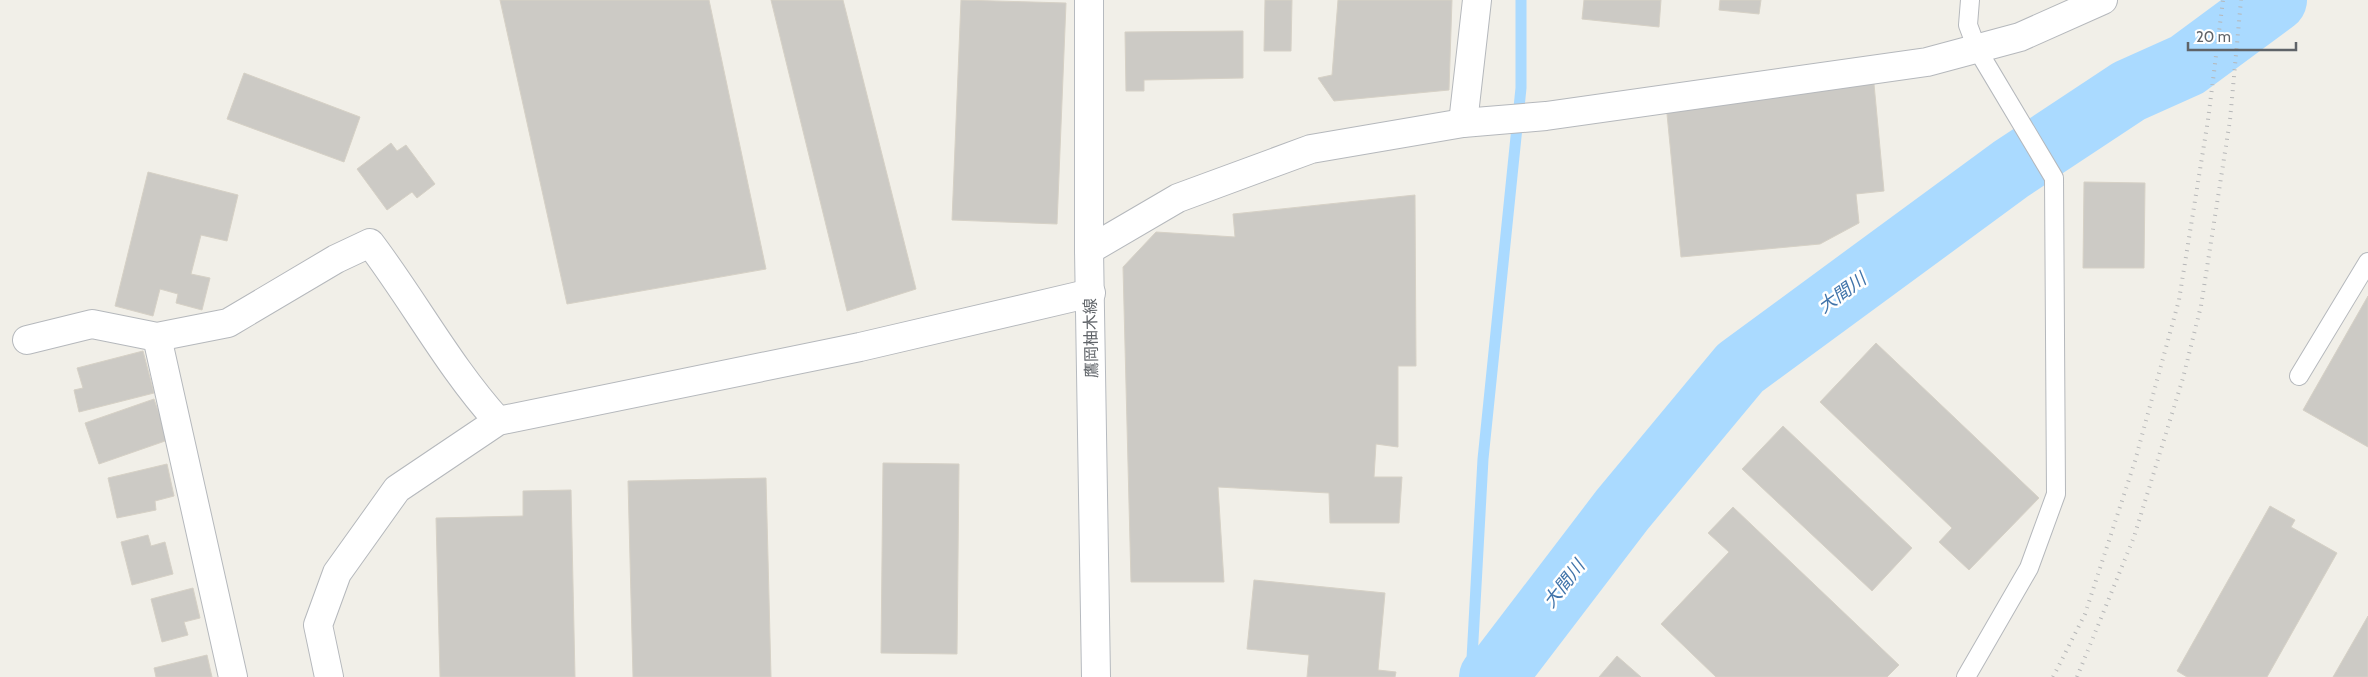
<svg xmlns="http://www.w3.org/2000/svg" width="2368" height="677" font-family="Cabin,'Noto Sans JP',sans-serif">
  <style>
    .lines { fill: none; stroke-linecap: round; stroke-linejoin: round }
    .stream { stroke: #aadaff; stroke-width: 11 }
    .river { stroke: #aadaff; stroke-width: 64 }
    .building { fill: #cccac5; stroke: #d6d1c6 }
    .service-casing { stroke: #b5b8bc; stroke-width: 20 }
    .minor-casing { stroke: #b5b8bc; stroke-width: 30 }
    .tertiary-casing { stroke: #b5b8bc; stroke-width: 30 }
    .secondary-casing { stroke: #b6babf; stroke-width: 30 }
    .service { stroke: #fff; stroke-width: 18 }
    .minor { stroke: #fff; stroke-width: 28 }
    .tertiary { stroke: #fff; stroke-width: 28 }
    .secondary { stroke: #fff; stroke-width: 28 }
    .rail { stroke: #b6b7b8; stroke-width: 4; stroke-dasharray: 1 6; stroke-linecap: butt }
    .labels { text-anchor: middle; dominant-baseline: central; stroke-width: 5; stroke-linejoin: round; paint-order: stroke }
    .street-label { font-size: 16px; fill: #5f6368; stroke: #fff }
    .water-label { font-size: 18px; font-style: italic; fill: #4174aa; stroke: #fff }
  </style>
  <rect width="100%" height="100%" fill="#f1efe8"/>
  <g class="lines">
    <path class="stream" d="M1471 677 1483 459 1521 88V0"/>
    <path class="river" d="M1491 677 1503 666 1622 510 1740 368 2011 169 2129 91 2187 65 2275 0"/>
  </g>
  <path class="building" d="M500 0H709L766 269 567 304Z
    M771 0H843L916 289 847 311Z
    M961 0 1066 3 1057 224 952 220Z
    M1265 0H1292L1291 51H1264Z
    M1338 0H1452L1449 90 1334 101 1318 78 1332 75Z
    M1584 0H1661L1659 27 1582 19Z
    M1720 0H1761L1759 14 1719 10Z
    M1243 31V78L1144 80V91H1126L1125 32Z
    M244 73 360 117 344 162 227 119Z
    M1874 84 1884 191 1856 194 1859 223 1820 244 1681 257 1666 104Z
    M391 143 397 151 406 145 435 184 417 198 412 192 387 210 357 169Z
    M148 172 238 195 227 241 201 235 191 274 210 278 202 310 176 303 178 294 160 289 153 316 115 306Z
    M2084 182 2145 183 2144 268H2083Z
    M1415 195 1416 366H1398V447L1376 444 1374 477H1402L1399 523H1330L1329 493 1218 487 1224 582H1131L1123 267 1156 232 1235 237 1233 214Z
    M2368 296V447L2303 410Z
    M1876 343 2039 498 1969 570 1939 542 1952 528 1820 402Z
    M143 351 154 393 79 412 74 390 83 388 77 368Z
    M154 399 168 440 99 464 85 423Z
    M1783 426 1912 548 1872 591 1742 469Z
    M883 463 959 464 957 654 881 653Z
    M167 464 174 496 155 501 156 510 117 518 108 478Z
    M766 478 771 677H633L628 481Z
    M571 490 575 677H440L436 518 523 516V491Z
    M2270 506 2295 520 2291 527 2337 553 2267 677H2187L2177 671Z
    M1733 507 1899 665 1887 677H1716L1661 624 1729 552 1708 533Z
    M148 535 151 546 165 542 173 574 132 585 121 542Z
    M1254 580 1385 593 1378 670 1396 672 1395 677H1307L1309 655 1247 649Z
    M193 588 200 618 184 622 188 635 162 642 151 599Z
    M2368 616V677H2333Z
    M207 655 212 677H156L154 668Z
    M1617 656 1641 677H1599Z"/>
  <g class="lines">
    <defs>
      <path id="service" d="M2299 376 2368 262
        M1966 677 2029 568 2056 494 2054 178 1977 49 1968 25 1970 0"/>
      <path id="minor" d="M1463 123 1477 0
        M157 337 233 677
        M27 340 92 324 157 337 228 323 336 259 370 243C414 301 449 367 498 421L860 347 1091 293
        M329 677 318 625 337 573 397 489 498 421"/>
      <path id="tertiary" d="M1089 250 1178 198 1311 149 1463 123 1546 116 1927 62 2020 37 2103 0"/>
      <path id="secondary" d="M1089 0V250L1096 677"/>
    </defs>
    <use href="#service" class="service-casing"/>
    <use href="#minor" class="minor-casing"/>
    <use href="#tertiary" class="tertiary-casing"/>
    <use href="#secondary" class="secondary-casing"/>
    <use href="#service" class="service"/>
    <use href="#minor" class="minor"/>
    <use href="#tertiary" class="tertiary"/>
    <use href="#secondary" class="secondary"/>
    <path class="rail" d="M2053 677 2085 614 2135 461 2179 300 2208 120 2223 0
      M2077 677 2134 537 2183 378 2201 306 2230 120 2241 0"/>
  </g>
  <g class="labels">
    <g class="street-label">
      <text transform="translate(1091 338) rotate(-91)">鷹岡柚木線</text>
    </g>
    <g class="water-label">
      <text transform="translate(1842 293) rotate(-36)">大間川</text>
      <text transform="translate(1564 584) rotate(-52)">大間川</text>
    </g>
  </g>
  <path d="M2188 42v8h108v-8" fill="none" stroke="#5f6368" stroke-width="2.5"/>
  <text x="2196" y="42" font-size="15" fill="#5f6368" stroke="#ffffff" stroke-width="4" paint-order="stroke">20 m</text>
</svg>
